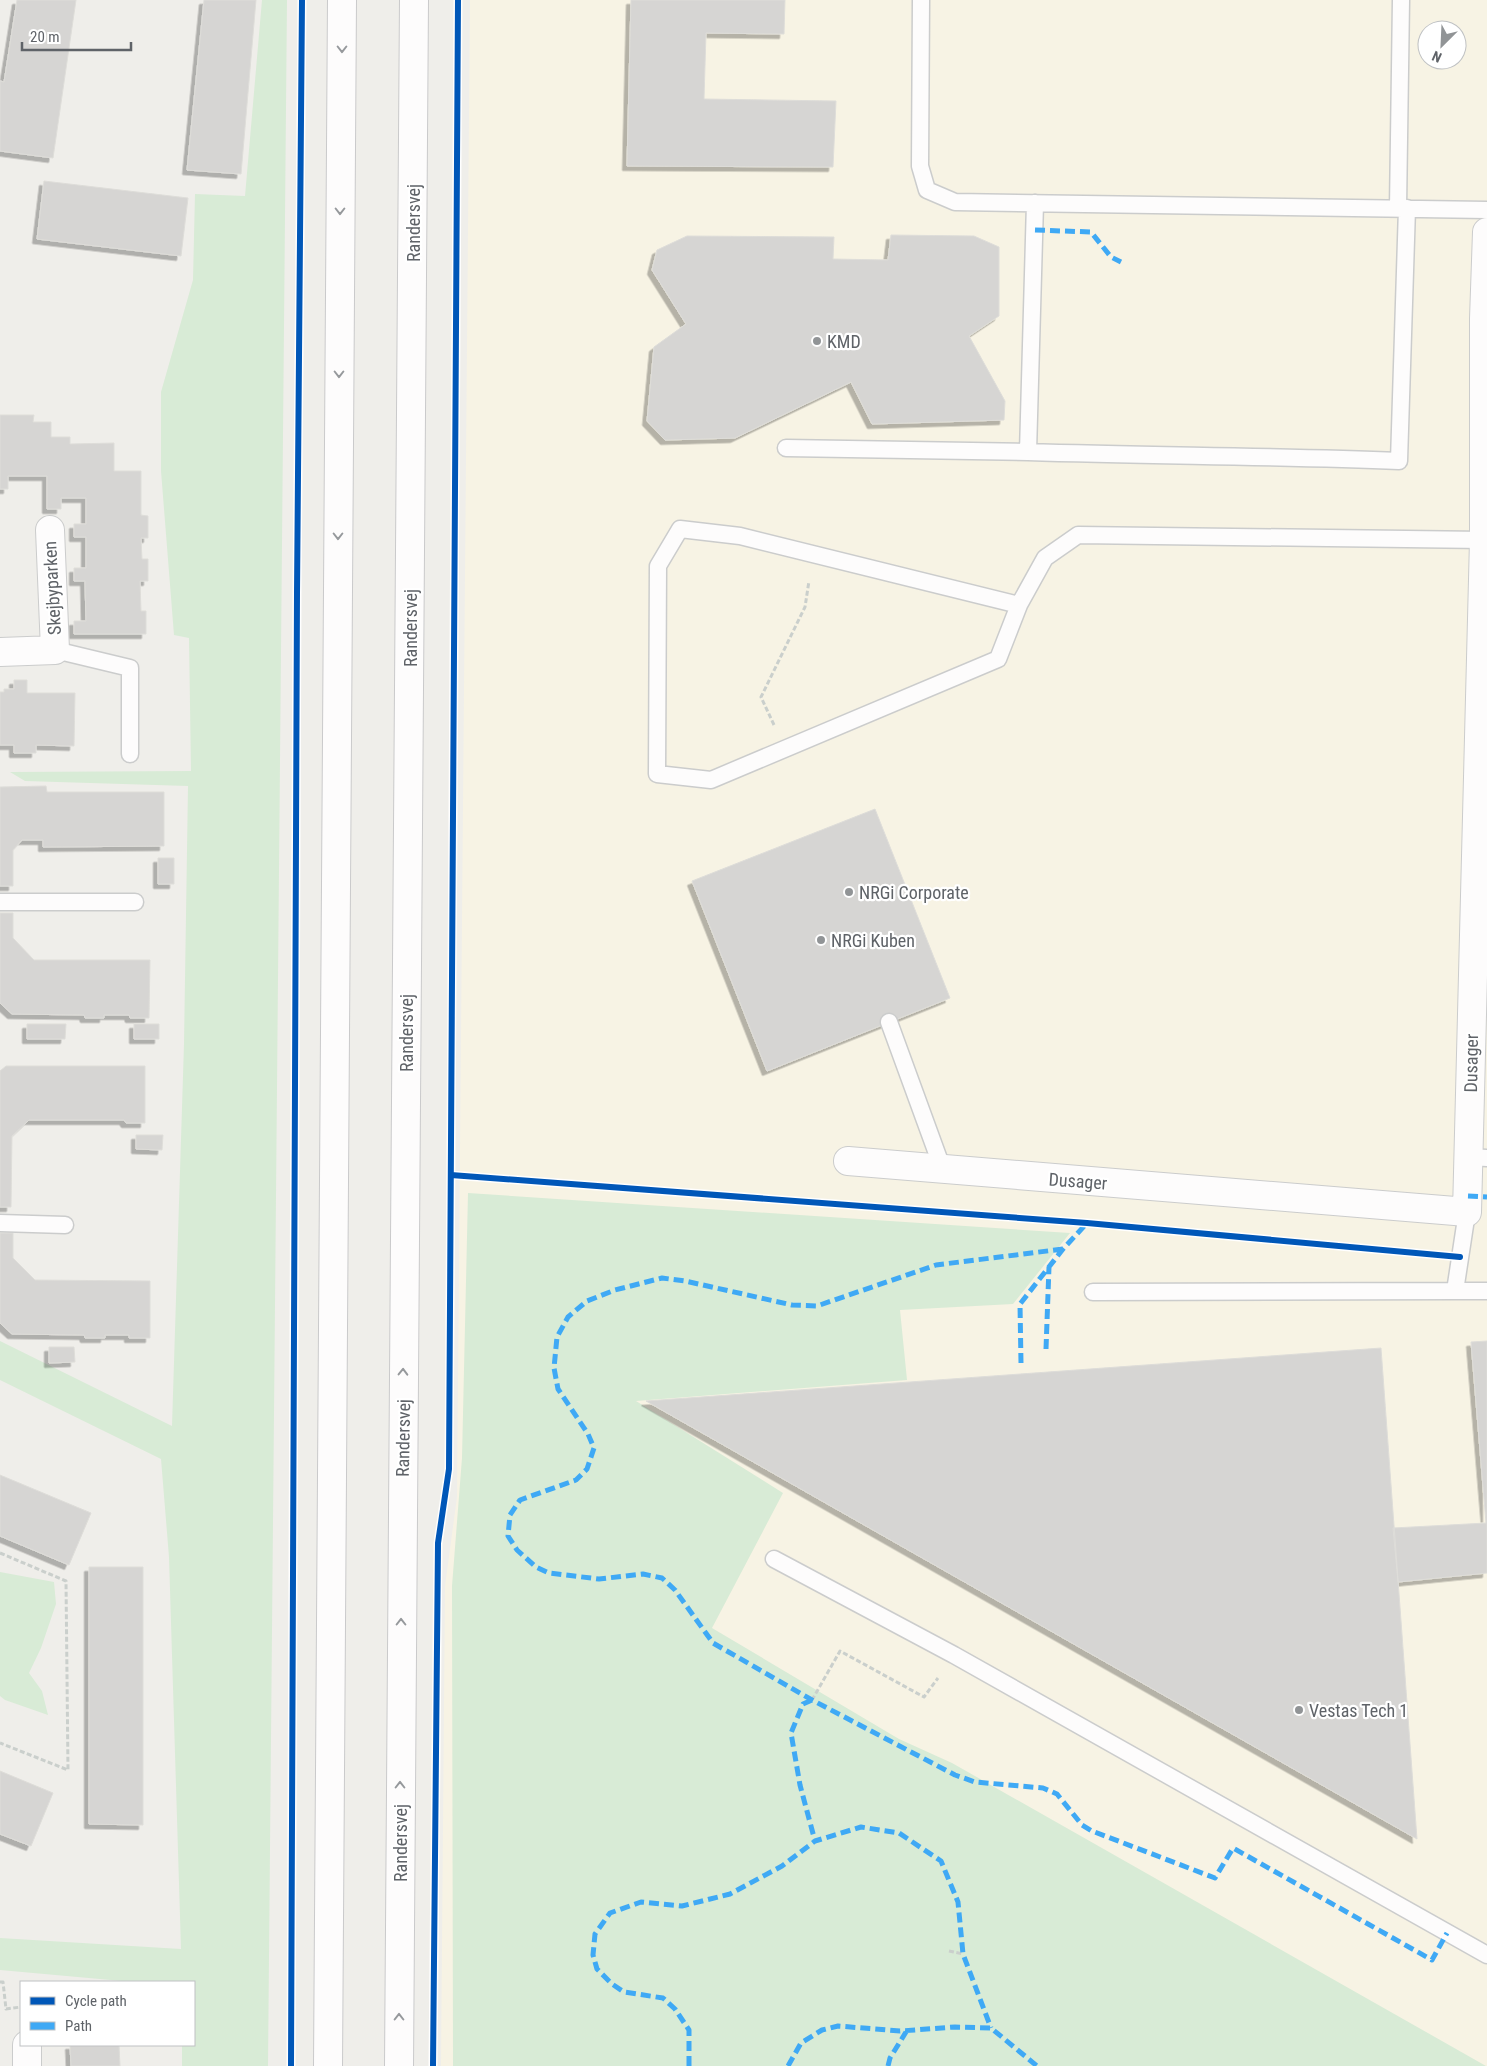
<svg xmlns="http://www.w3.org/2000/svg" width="1487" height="2066" font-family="'Roboto Condensed',sans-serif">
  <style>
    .commercial { fill: #f7f3e4; fill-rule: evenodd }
    .green { fill: #d8ebd6 }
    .building { fill: #d6d5d3; stroke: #deddd9; filter: url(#shadow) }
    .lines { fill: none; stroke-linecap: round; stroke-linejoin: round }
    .lane-casing { stroke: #cbcccc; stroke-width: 19 }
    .street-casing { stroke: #cbcccc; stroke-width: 30 }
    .secondary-casing { stroke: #cacacb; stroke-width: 30 }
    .path { stroke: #cacfcc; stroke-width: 3; stroke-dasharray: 5 2.5; stroke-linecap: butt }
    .lane { stroke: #fdfcfc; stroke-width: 16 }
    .street { stroke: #fdfcfc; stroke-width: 28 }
    .secondary { stroke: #fdfcfc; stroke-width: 28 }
    .quiet { stroke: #3fa9f5; stroke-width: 5; stroke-dasharray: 10 5; stroke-linecap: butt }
    .cycleway-casing { stroke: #fff; stroke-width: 9 }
    .cycleway { stroke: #0057b8; stroke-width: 6 }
    .oneway { stroke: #96999c }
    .poi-dot { fill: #919496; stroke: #fff; stroke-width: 2 }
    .labels { text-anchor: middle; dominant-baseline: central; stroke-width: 4.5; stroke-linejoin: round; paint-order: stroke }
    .street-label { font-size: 18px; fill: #5f6368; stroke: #fff }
    .poi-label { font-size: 18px; fill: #5f6368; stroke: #fff; text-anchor: start }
  </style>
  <defs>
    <filter id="shadow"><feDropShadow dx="-4.5" dy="4.5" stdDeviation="0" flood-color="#0004"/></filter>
  </defs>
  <rect width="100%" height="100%" fill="#efeeea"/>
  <path class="commercial" d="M470 0H1487V2066H441L445 1586 457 1497ZM1427 30H1457V60H1427Z"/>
  <path class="green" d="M262 0H287L268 2066H182V2045H194V1982H133L0 1970V1938L181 1949 169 1557 161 1459 0 1380V1341L172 1426 184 1044 188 786 25 781 10 772 191 771 189 638 174 635 161 471V392L193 280 195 194 245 196Z
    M468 1193 1070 1233 1013 1304 900 1310 907 1380 636 1401 783 1493 712 1628 899 1739 952 1763 1486 2066H453L452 1586 462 1458Z
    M0 1572 54 1582 56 1604 41 1648 29 1673 42 1691 48 1715 5 1700 0 1696Z"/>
  <path class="building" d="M17 0H76L53 158 0 151V81L4 82Z
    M204 0H256L241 174 187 170Z
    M631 0H785L784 34 706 33 704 99 836 101 833 167 627 166Z
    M44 181 188 198 181 256 37 239Z
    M891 235 974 236 999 247V316L969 336 1005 401 1004 420 872 424 851 382 735 438 665 440 647 421 654 347 686 324 652 270 657 250 687 236 834 237 833 259 888 260Z
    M0 415H34L33 422H51V437H70V444L114 443V471H141V515L148 516V538H141L142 559H148V581H140L141 611H146V634H74V621H86L85 581H74V568H86V537H74V524H86V498H61V509H47V476H8V489H0Z
    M14 680H27V693H75L74 746 36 745V753H14V745H0V692H4V689H14Z
    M46 786 47 792H164V846L43 847V840H22L13 850V886H0V787Z
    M875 809 950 998 767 1071 692 881Z
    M158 858H174V884H158Z
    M0 913H13V938L34 960H150L149 1018H130L129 1015H104V1018H85L84 1015 12 1014 0 1003Z
    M27 1024H66L65 1039H27Z
    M134 1024H159V1039H134Z
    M6 1066H145V1123H126L124 1120H29L12 1136 11 1207H0V1071Z
    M136 1135H163L162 1150 136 1149Z
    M0 1233H13V1258L35 1280 150 1281V1338H129V1335H105V1338H85L84 1335 12 1334 0 1323Z
    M1487 1341V1573L1398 1582 1393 1528 1486 1523 1471 1342Z
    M49 1347H74L75 1362 49 1363Z
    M1381 1348 1417 1839 646 1401Z
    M0 1475 91 1513 69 1565 0 1536Z
    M89 1567H143V1825L89 1824Z
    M0 1771 53 1793 31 1846 0 1834Z
    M70 2045H119L120 2066H71Z"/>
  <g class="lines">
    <defs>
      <path id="lane" d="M921 0 920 166 927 190 955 202 1487 210
        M1398 208 1401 0
        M786 448 1028 452 1035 203
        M1028 452C1152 456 1275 456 1399 461L1407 208
        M1019 605 740 536 680 529 658 566 657 774 711 780 998 659 1019 605 1045 558 1078 535 1484 540
        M55 650 130 668V754
        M0 902H135
        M889 1022 943 1170
        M1469 1157 1487 1158
        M0 1223 65 1225
        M1455 1291H1487
        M1093 1292 1455 1291 1467 1212
        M774 1559 954 1655 1487 1955"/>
      <path id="street" d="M0 652 55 650 50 530
        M848 1161 1467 1212 1484 540V319L1487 232
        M27 2045V2066"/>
      <path id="secondary" d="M328 2066 342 0
        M399 2066 414 0"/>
    </defs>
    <use href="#lane" class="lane-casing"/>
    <use href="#street" class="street-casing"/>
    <use href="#secondary" class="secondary-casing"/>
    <path class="path" d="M774 725 761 697 805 607 809 581
      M0 1553 66 1581 68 1770 0 1743
      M812 1700 840 1651 924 1697 938 1678
      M949 1951 963 1954
      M0 1982H3L6 2009 21 2007"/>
    <use href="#lane" class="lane"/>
    <use href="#street" class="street"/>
    <use href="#secondary" class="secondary"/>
    <path class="quiet" d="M1035 230 1091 232 1111 257 1121 262
      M1468 1196 1487 1197
      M1063 1249 936 1265 817 1306 792 1305 685 1281 662 1278 615 1290 587 1301 568 1317 557 1337 554 1368 558 1389 588 1434 594 1448 587 1469 576 1480 520 1500 510 1515 508 1536 517 1550 536 1567 549 1573 599 1579 643 1574 662 1578 675 1590 713 1643 812 1700 955 1775 975 1782 1043 1788 1057 1794 1082 1825 1092 1831 1215 1878 1233 1848 1432 1960 1447 1933
      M1046 1349 1049 1267
      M1021 1363 1020 1304 1063 1249 1087 1223
      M812 1700 803 1704 791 1733 800 1785 815 1841
      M689 2066V2030L675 2009 663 1998 624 1992 612 1984 597 1969 593 1955 595 1934 610 1913 641 1902 682 1906 730 1894 782 1866 815 1841 861 1827 899 1833 941 1861 958 1902 963 1954 991 2028
      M788 2066 801 2043 822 2030 838 2026 900 2031 955 2027 991 2028 1037 2066
      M888 2066 890 2058 906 2032 900 2031"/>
    <defs>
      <path id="cycleway" d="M451 1175 1087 1223 1460 1257
        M291 2066 297 593 302 0
        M433 2066 438 1543 449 1469 458 0"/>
    </defs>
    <use href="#cycleway" class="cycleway-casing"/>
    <use href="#cycleway" class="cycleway"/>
  </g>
  <defs><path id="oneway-chevron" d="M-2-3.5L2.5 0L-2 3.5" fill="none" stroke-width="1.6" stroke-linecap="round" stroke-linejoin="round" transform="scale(1.25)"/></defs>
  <g class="oneway">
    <use href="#oneway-chevron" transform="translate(342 49) rotate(90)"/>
    <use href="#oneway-chevron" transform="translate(340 211) rotate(90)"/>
    <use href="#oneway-chevron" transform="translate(339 374) rotate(90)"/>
    <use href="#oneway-chevron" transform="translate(338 536) rotate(90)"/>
    <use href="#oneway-chevron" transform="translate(403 1372) rotate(-89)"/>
    <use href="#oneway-chevron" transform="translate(401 1622) rotate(-90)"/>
    <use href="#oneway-chevron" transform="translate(400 1785) rotate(-90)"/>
    <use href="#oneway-chevron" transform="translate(399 2017) rotate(-90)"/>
  </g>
  <g class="poi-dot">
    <circle cx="817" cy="341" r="5"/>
    <circle cx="849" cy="892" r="5"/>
    <circle cx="821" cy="940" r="5"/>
    <circle cx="1299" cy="1710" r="5"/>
  </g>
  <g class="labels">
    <g class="street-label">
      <text transform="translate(413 223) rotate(-90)">Randersvej</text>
      <text transform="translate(52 588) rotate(-93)">Skejbyparken</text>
      <text transform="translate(410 628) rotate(-90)">Randersvej</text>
      <text transform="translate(406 1033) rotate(-90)">Randersvej</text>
      <text transform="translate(1471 1063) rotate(-89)">Dusager</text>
      <text transform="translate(1078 1181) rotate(4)">Dusager</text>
      <text transform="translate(403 1438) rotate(-89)">Randersvej</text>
      <text transform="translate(400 1843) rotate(-90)">Randersvej</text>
    </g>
    <g class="poi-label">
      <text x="827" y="341">KMD</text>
      <text x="859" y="892">NRGi Corporate</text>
      <text x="831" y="940">NRGi Kuben</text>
      <text x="1309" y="1710">Vestas Tech 1</text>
    </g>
  </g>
  <rect x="20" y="1981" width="175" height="65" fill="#ffffff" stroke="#bfc1c3"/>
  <rect x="30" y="1997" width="25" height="8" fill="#0057b8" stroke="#bfc1c3"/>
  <text x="65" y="2006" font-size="15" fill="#5f6368">Cycle path</text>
  <rect x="30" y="2022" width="25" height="8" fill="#3fa9f5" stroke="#bfc1c3"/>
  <text x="65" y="2031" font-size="15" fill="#5f6368">Path</text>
  <g transform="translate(1442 45) rotate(204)"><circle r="24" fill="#ffffff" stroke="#bfc1c3"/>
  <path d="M0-4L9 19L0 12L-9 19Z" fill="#919496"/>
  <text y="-8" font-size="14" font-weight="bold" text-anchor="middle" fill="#5f6368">N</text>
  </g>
  <path d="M22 42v8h109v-8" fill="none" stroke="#5f6368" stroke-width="2.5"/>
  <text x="30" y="42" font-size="15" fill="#5f6368" stroke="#ffffff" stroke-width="4" paint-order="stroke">20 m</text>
</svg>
